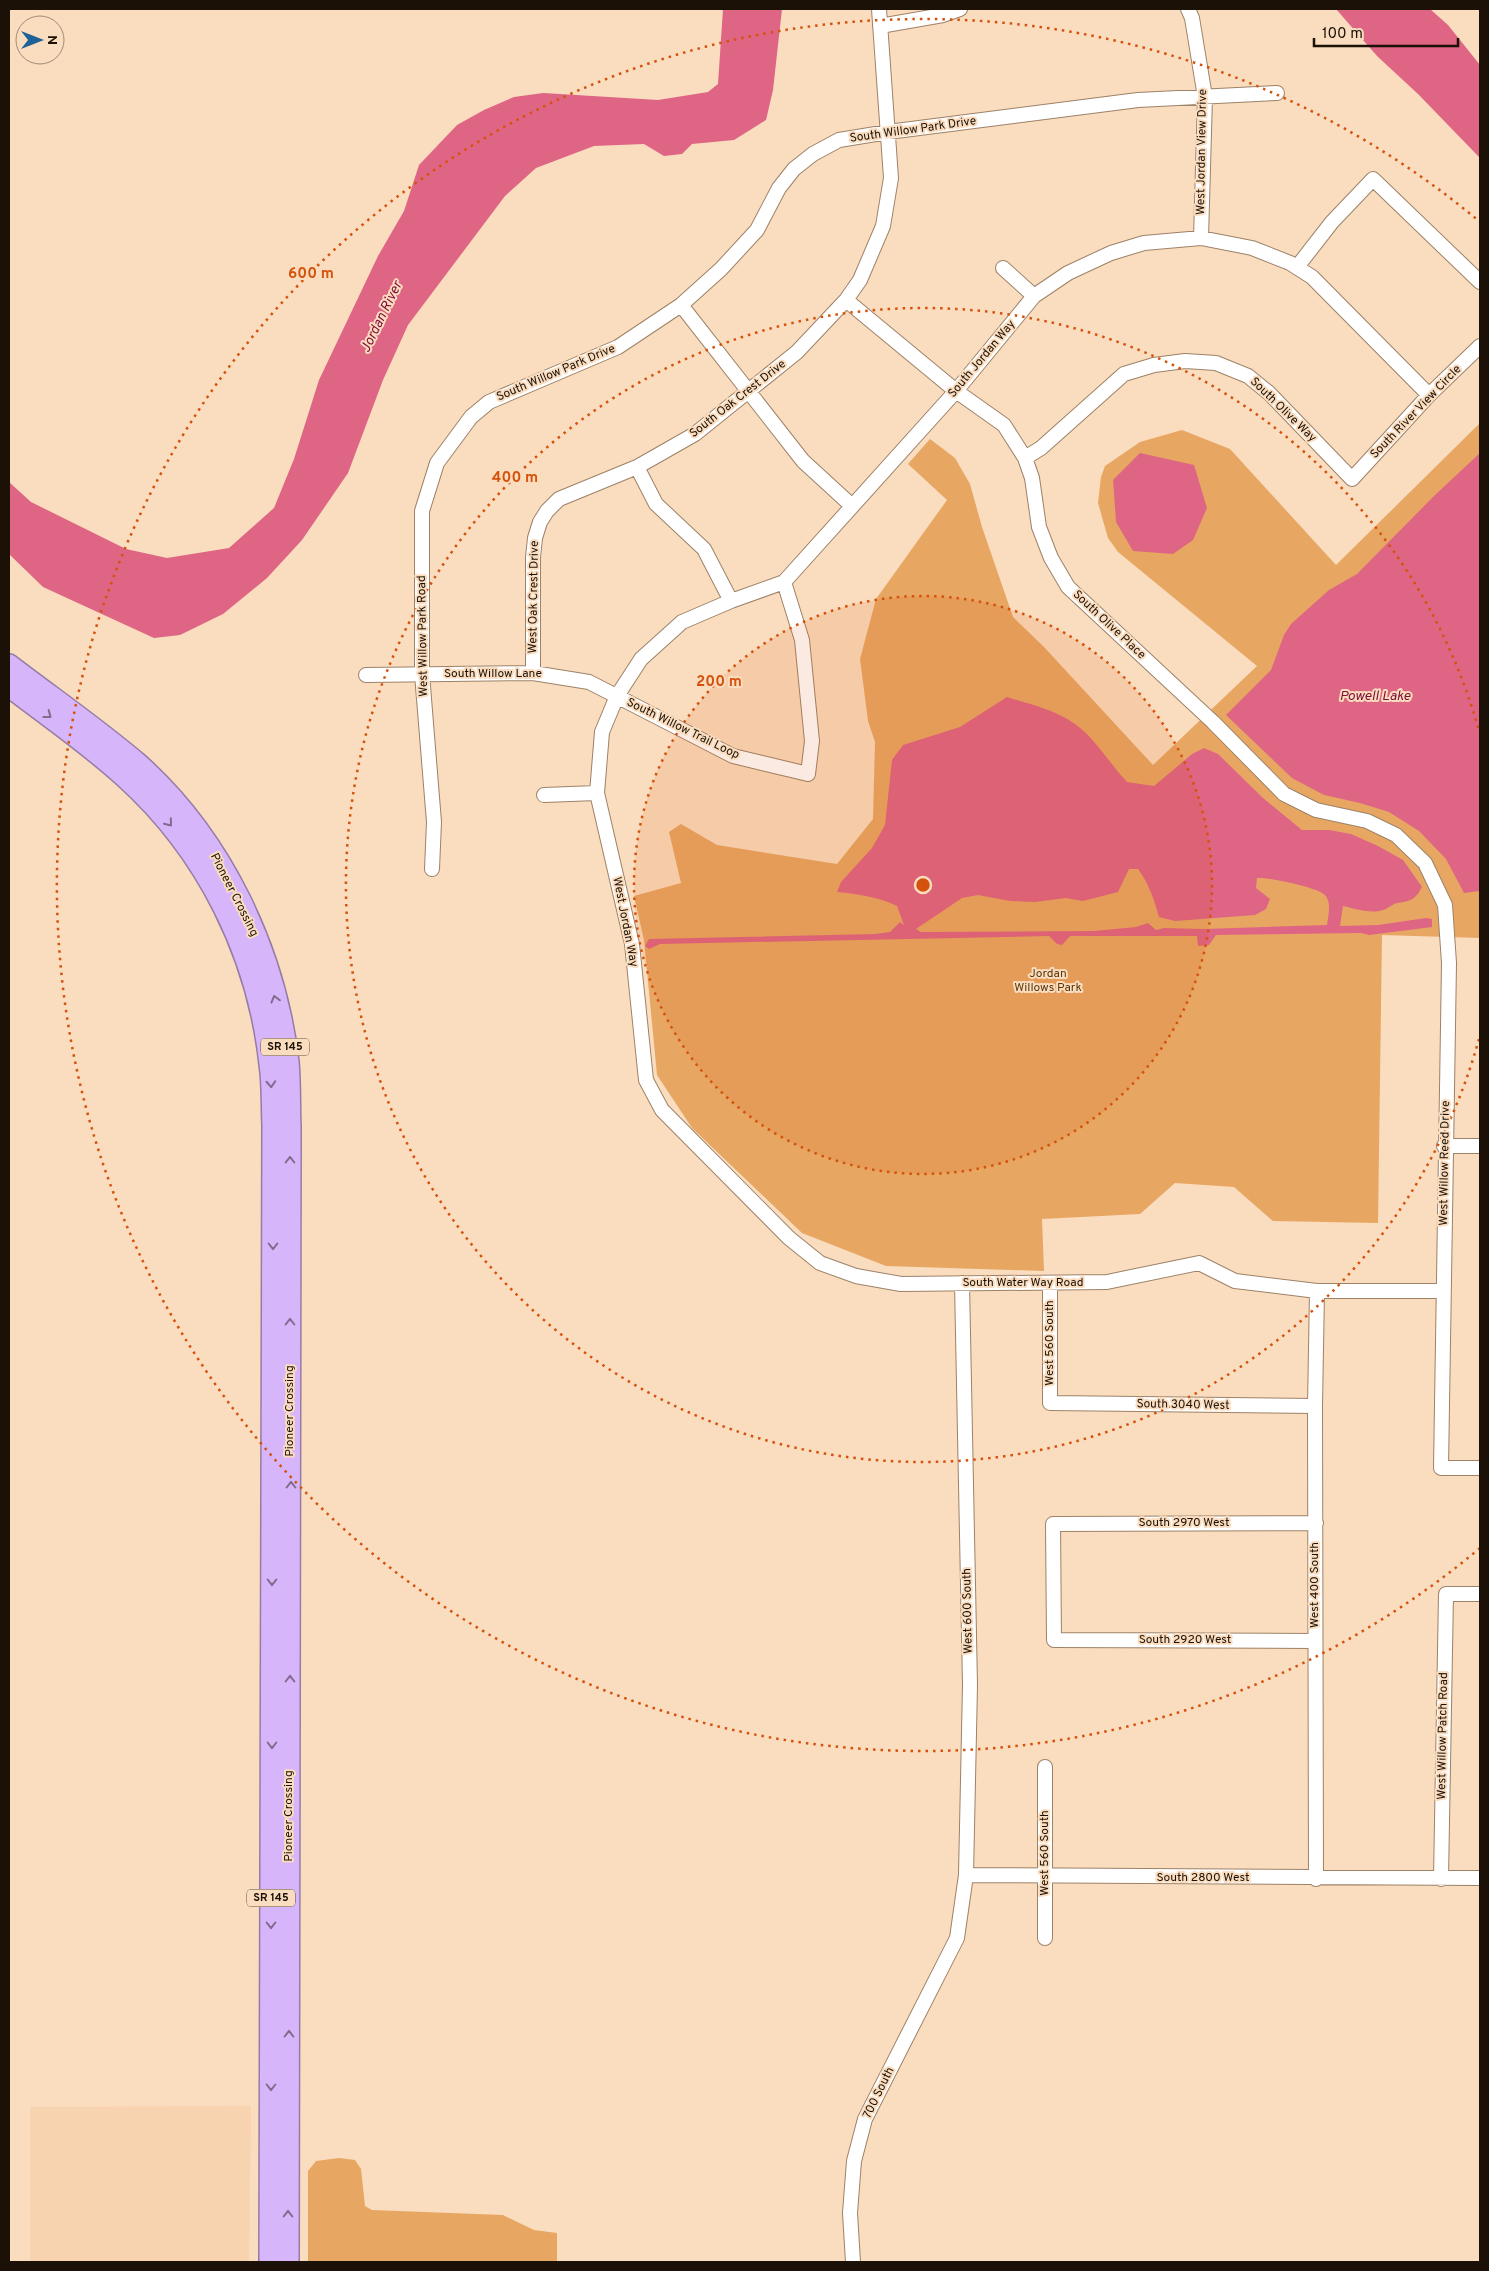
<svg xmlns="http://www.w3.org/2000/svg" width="1489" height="2271" font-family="Overpass,sans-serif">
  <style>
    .built { fill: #f7d3b0 }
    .green { fill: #e7a763 }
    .water { fill: #df6584; fill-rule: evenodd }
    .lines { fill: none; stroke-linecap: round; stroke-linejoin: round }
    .minor-casing { stroke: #9d8267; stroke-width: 16 }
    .highway-casing { stroke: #957ca5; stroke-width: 24 }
    .minor { stroke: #fff; stroke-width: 14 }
    .highway { stroke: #d7b5fb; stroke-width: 21 }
    .oneway { stroke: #826b8d }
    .ring { fill: none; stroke: #d4520b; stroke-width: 2.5; stroke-dasharray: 2.5 5 }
    .labels { text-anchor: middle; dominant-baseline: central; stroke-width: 4; stroke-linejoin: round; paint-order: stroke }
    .shield { fill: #fadcbf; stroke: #5e4e3e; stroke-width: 1 }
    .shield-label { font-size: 11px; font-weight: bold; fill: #1b1106 }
    .street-label { font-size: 12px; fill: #1b1106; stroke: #fadcbf }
    .park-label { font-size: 12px; fill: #59370b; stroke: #fadcbf }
    .water-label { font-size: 14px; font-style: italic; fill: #7f0b38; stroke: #fadcbf }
    .centre { fill: #d4520b; stroke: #fadcbf; stroke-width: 2.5 }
    .ring-label { font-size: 15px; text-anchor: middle; font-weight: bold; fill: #d4520b; stroke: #fadcbf; stroke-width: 4; stroke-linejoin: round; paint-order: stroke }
  </style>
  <rect width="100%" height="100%" fill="#fadcbf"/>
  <path class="built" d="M251 2106 249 2262H30V2107Z"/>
  <path class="green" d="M1480 423V938L1382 935 1378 1223 1273 1221 1234 1187 1175 1183 1140 1214 1042 1219 1044 1271 886 1266 802 1233 692 1128 657 1075 644 940 634 896 681 883 669 832 681 824 717 845 837 864 873 819 875 742 868 721 860 659 876 599 947 500 908 464 930 439 955 458 970 484 982 527 1013 617 1044 647 1153 765 1257 666 1118 552 1108 538 1098 503 1101 477 1105 466 1140 442 1182 430 1230 449 1336 565Z
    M339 2158 355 2160 361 2169 365 2206 372 2210 503 2215 534 2230 557 2233V2262H308V2171L316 2161Z"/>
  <path class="water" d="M723 9H782L773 90 766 120 734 140 692 144 682 154 664 156 644 144 594 146 536 168 505 196 408 325 383 380 348 473 302 540 267 578 223 614 180 635 154 638 43 587 9 554V482L31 502 126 549 167 558 229 548 274 508 294 459 319 380 378 256 404 211 419 165 457 125 484 110 514 97 543 93 658 100 708 92 718 84Z
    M1336 9H1430L1448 25 1480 65V158L1418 94 1377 56Z
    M1140 453 1194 465 1207 508 1193 540 1173 554 1133 551 1116 522 1113 480Z
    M1480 453V891L1464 893 1446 859 1419 831 1389 812 1360 803 1324 795 1292 778 1226 715 1271 670 1284 635 1291 624 1329 590 1357 574 1435 495Z
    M1007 697C1029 704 1056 710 1075 724 1095 738 1110 764 1127 782L1154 786 1192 754 1204 748 1218 754 1263 798 1302 830H1329L1351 834 1378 846 1403 860 1422 887C1415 900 1411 901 1397 903 1392 904 1388 909 1383 910 1370 914 1356 909 1343 906L1340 926 1378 925 1426 918 1432 919V927L1369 935 1361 933 1216 935 1209 945 1198 946 1197 936H1070L1062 945 1057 944 1049 936 660 944 649 949 645 946 649 939 875 934 890 932 900 922 904 925 897 906C879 897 858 894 837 892L841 882 872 848 885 825 892 760 903 745 960 727ZM1129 869H1138C1149 884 1154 899 1159 917L1175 921 1255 915 1266 909 1270 899 1256 888 1257 878C1269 877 1317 887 1325 895 1332 903 1328 916 1327 925L1203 929 1164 928 1156 930 1148 923 1136 927 1094 931 921 932 916 929 962 898 978 895 1010 901 1035 902 1066 898 1083 901 1118 892Z"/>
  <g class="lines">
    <defs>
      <path id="minor" d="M1188 9 1192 18 1205 97 1201 238
        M880 26 943 15 960 9
        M1297 267 1332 222 1373 179 1480 282
        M1003 268 1034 296
        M846 300 956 391 1004 425 1025 458 1032 478 1039 527 1051 558 1068 587 1213 722 1284 794 1316 810 1367 821 1396 835 1425 863 1445 905 1449 963 1441 1468H1480
        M681 305 803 461 852 506
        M1429 395 1312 277 1290 263 1252 248 1201 238 1144 243 1111 253 1068 273 1034 296 956 391 784 582 731 601 682 622 641 659 617 696 602 732 597 793 632 944 646 1080 662 1110 789 1238 820 1263 856 1276 901 1284 1107 1282 1199 1263 1235 1281 1317 1291H1443
        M1025 458 1041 448 1124 374 1154 365 1185 361 1216 363 1248 376 1269 393 1352 479 1429 395 1480 346
        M637 467 656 504 704 549 731 601
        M533 673V557L535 538 540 522 547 511 559 499 637 467 695 434 797 352 846 300 860 280 883 226 891 178 879 9
        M366 675 533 673 589 682 733 756 808 774 812 741 802 640 784 582
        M544 795 597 793
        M432 869 434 822 422 674V511L437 463 471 417 489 402 618 347 681 305 721 269 757 230 779 188 794 169 813 154 839 140 888 132 1138 100 1277 93
        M1444 1146H1480
        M1050 1284V1403L1315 1406
        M1315 1641 1054 1640 1053 1524 1316 1523
        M1045 1767V1938
        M966 1875 1480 1878
        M1316 1879 1315 1406 1317 1291
        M1441 1879 1446 1594H1480
        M853 2262 850 2213 854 2161 865 2119 957 1938 966 1875 970 1685 962 1283"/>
      <path id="highway" d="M9 665C52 698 97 729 138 764 222 839 275 951 288 1062 290 1083 289 1105 290 1126L288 2262
        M9 686C48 716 89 744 125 777 207 851 258 954 270 1064 273 1084 272 1105 273 1125L270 2262"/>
    </defs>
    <use href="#minor" class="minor-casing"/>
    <use href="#highway" class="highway-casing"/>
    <use href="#minor" class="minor"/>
    <use href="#highway" class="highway"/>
  </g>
  <defs><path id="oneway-chevron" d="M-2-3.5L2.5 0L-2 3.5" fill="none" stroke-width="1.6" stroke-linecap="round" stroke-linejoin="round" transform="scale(1.25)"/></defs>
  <g class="oneway">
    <use href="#oneway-chevron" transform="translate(48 715) rotate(37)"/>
    <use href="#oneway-chevron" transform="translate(169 823) rotate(51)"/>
    <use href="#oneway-chevron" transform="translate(275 999) rotate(-105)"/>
    <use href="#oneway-chevron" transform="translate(271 1084) rotate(87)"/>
    <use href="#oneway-chevron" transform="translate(290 1160) rotate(-90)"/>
    <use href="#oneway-chevron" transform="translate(273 1246) rotate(90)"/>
    <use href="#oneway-chevron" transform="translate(290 1322) rotate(-90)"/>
    <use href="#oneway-chevron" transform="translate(291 1485) rotate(-90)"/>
    <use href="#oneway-chevron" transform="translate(272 1582) rotate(90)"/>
    <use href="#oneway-chevron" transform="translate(290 1679) rotate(-90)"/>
    <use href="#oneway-chevron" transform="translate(272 1745) rotate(90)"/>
    <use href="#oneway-chevron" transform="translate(271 1925) rotate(90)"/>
    <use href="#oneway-chevron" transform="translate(289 2034) rotate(-90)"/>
    <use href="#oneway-chevron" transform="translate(271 2087) rotate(90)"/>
    <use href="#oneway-chevron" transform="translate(288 2214) rotate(-90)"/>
  </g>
  <circle cx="923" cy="885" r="289" fill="#d4520b" fill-opacity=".12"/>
  <g class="ring">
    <circle cx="923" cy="885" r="289"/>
    <path d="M1479 1039A577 577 0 1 1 1479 731"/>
    <path d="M1480 1548A866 866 0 1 1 1480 222"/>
  </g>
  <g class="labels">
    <g class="shield">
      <rect x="261" y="1038.5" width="48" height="17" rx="4"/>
      <rect x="247" y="1889.5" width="48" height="17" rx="4"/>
    </g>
    <g class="shield-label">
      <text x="285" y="1047">SR 145</text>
      <text x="271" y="1898">SR 145</text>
    </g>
    <g class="street-label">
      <text transform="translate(913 130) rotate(-8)">South Willow Park Drive</text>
      <text transform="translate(1202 152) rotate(-89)">West Jordan View Drive</text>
      <text transform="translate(982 359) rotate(-50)">South Jordan Way</text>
      <text transform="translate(556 373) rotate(-23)">South Willow Park Drive</text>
      <text transform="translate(738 399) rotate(-38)">South Oak Crest Drive</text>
      <text transform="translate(1283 410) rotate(44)">South Olive Way</text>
      <text transform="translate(1416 412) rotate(-46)">South River View Circle</text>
      <text transform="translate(534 597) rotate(-89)">West Oak Crest Drive</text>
      <text transform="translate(1109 625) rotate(43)">South Olive Place</text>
      <text transform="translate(423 636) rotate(-91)">West Willow Park Road</text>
      <text x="493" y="674">South Willow Lane</text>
      <text transform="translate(683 729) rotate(26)">South Willow Trail Loop</text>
      <text transform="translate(234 895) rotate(63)">Pioneer Crossing</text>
      <text transform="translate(625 922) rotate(79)">West Jordan Way</text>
      <text transform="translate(1445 1163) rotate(-89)">West Willow Reed Drive</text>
      <text x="1023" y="1283">South Water Way Road</text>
      <text transform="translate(1050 1343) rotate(-90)">West 560 South</text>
      <text transform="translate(1183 1405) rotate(1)">South 3040 West</text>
      <text transform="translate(290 1411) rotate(-90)">Pioneer Crossing</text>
      <text x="1184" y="1523">South 2970 West</text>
      <text transform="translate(1315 1585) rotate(-90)">West 400 South</text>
      <text transform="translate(968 1611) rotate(-91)">West 600 South</text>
      <text x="1185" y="1640">South 2920 West</text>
      <text transform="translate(1443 1736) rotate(-89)">West Willow Patch Road</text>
      <text transform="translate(289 1816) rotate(-90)">Pioneer Crossing</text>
      <text transform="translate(1045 1853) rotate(-90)">West 560 South</text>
      <text x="1203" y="1878">South 2800 West</text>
      <text transform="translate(879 2093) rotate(-64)">700 South</text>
    </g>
    <g class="park-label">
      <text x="1048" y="974">Jordan<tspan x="1048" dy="14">Willows Park</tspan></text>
    </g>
    <g class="water-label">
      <text transform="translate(382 317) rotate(-64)">Jordan River</text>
      <text x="1375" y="696">Powell Lake</text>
    </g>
  </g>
  <circle cx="923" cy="885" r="8" class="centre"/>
  <g class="ring-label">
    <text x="311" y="278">600 m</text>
    <text x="515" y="482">400 m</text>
    <text x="719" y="686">200 m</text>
  </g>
  <rect width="1489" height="2271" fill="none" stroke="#1b1106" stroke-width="20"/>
  <g transform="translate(40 40) rotate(90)"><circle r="24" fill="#fadcbf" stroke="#a18b75"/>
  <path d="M0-4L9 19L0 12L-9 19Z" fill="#1d6297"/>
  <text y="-8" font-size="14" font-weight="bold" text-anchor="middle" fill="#1b1106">N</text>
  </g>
  <path d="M1314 38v8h144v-8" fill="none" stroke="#1b1106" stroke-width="2.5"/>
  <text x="1322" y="38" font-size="15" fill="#1b1106" stroke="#fadcbf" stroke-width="4" paint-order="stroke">100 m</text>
</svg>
